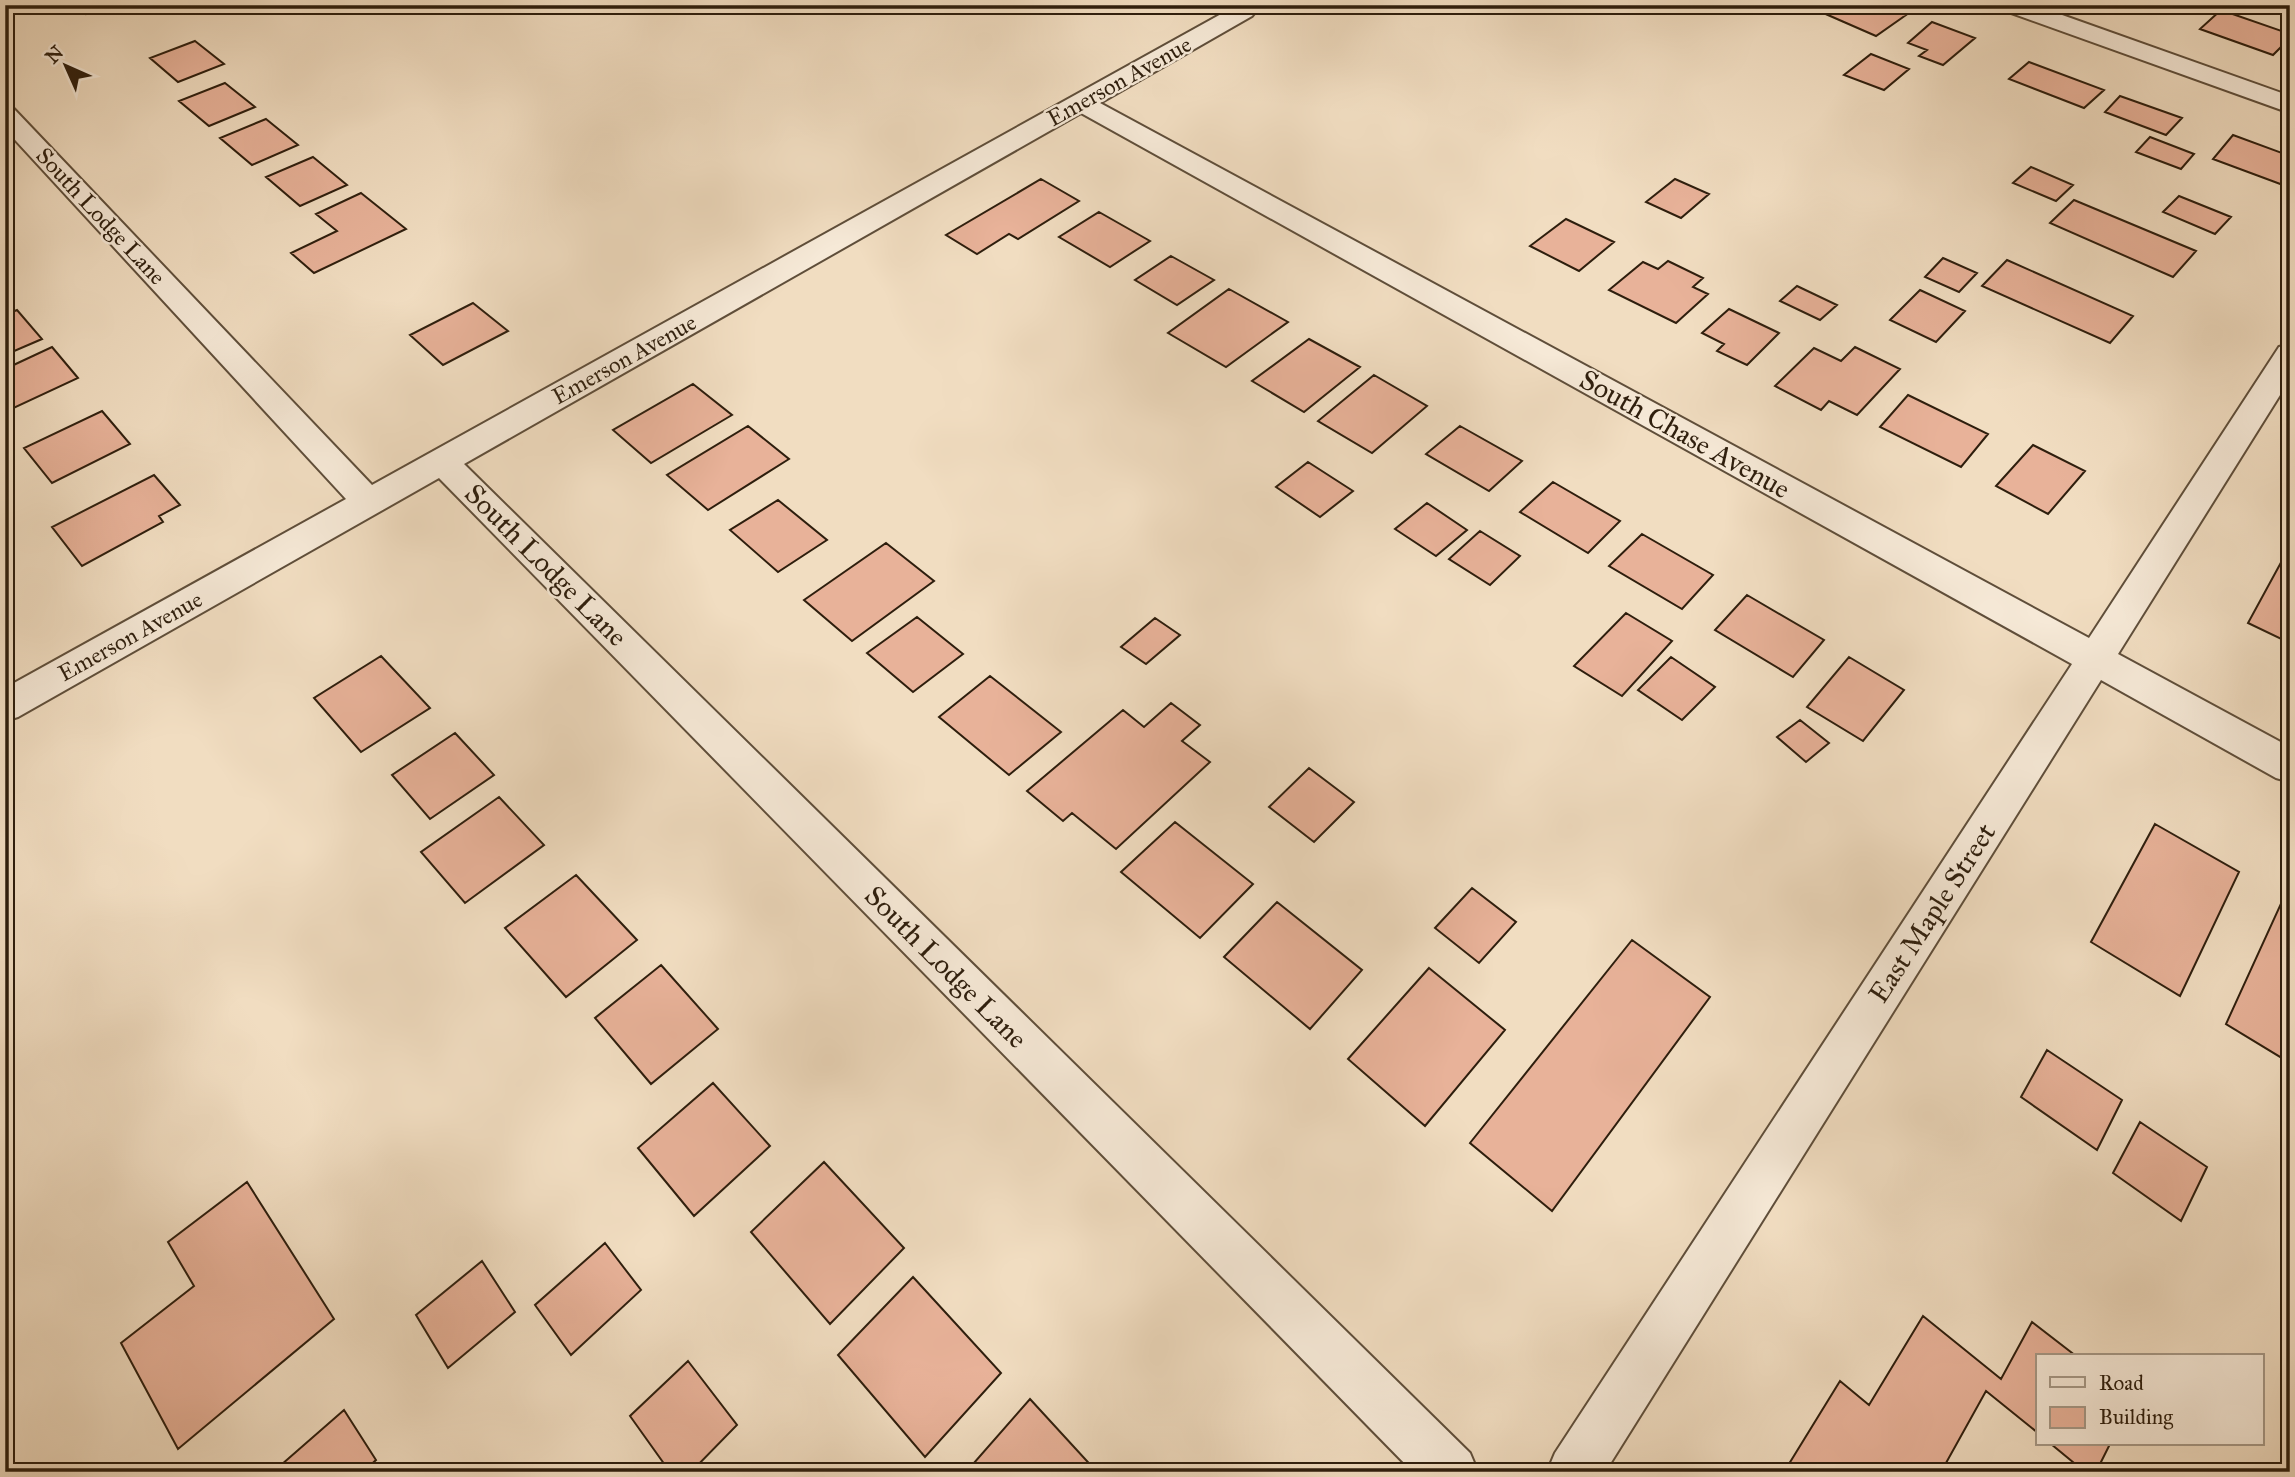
<svg xmlns="http://www.w3.org/2000/svg" width="2295" height="1477" font-family="'IM FELL Great Primer',serif">
  <style>
    .building { fill: #e8b299; stroke: #2e1e0d; stroke-width: 2 }
    .lines { fill: none; stroke-linecap: round; stroke-linejoin: round }
    .minor-casing { stroke: #5f4e3a; stroke-width: 4 }
    .minor { fill: #f6e9d7; fill-rule: evenodd }
    .labels { text-anchor: middle; dominant-baseline: central; stroke-width: 5; stroke-linejoin: round; paint-order: stroke }
    .far-street-label { font-size: 23px; fill: #2e1e0d; stroke: #f6e9d7 }
    .street-label { font-size: 28px; fill: #2e1e0d; stroke: #f6e9d7 }
  </style>
  <rect width="100%" height="100%" fill="#f1ddc1"/>
  <filter id="stains"><feTurbulence type="fractalNoise" baseFrequency=".00286" numOctaves="4"/><feColorMatrix values="0 0 0 0 .2 0 0 0 0 .09 0 0 0 0 .02 0 0 0 .5 -.17"/></filter>
  <radialGradient id="worn" r=".72"><stop offset=".6" stop-color="#630" stop-opacity="0"/><stop offset="1" stop-color="#630" stop-opacity=".3"/></radialGradient>
  <path class="building" d="M76 5H111L86 14Z
    M1805 5H1881L1906 15 1876 36Z
    M2221 10 2290 34V38L2273 55 2200 29Z
    M1932 22 1975 38 1943 65 1919 56 1927 50 1908 43Z
    M195 41 224 64 178 82 150 58Z
    M1871 54 1909 69 1884 90 1844 75Z
    M2029 62 2104 90 2084 108 2009 79Z
    M225 83 255 107 209 126 179 101Z
    M2120 96 2182 118 2166 135 2105 112Z
    M266 119 298 145 252 165 220 138Z
    M2233 135 2290 156V176L2283 185 2213 159Z
    M2150 137 2194 154 2181 169 2136 152Z
    M313 157 347 185 300 206 266 177Z
    M2031 167 2073 185 2056 201 2013 183Z
    M1041 179 1079 201 1018 239 1009 234 977 254 946 235Z
    M1675 179 1709 194 1681 218 1646 202Z
    M361 193 406 229 314 273 291 253 337 231 316 214Z
    M2179 196 2231 217 2215 234 2163 212Z
    M2074 200 2196 251 2173 277 2050 223Z
    M1099 212 1150 241 1110 267 1059 237Z
    M1566 219 1614 242 1579 271 1530 246Z
    M1171 256 1214 280 1177 305 1135 280Z
    M1943 258 1977 273 1959 292 1925 277Z
    M2007 260 2133 316 2110 343 1982 286Z
    M1668 261 1703 278 1693 287 1708 294 1676 323 1609 290 1643 262 1658 269Z
    M1797 286 1837 305 1820 320 1780 301Z
    M1229 289 1288 322 1226 367 1168 333Z
    M1920 290 1965 311 1936 342 1890 320Z
    M473 303 508 331 443 365 410 335Z
    M1729 309 1779 333 1747 365 1717 351 1724 344 1702 333Z
    M17 310 42 339 5 355V315Z
    M1309 339 1360 367 1304 412 1252 381Z
    M52 347 78 378 5 412V369Z
    M1855 347 1900 369 1857 415 1829 401 1821 410 1775 386 1814 348 1841 361Z
    M1374 375 1427 406 1372 453 1318 421Z
    M693 384 732 415 651 463 613 430Z
    M1908 395 1988 434 1961 467 1880 427Z
    M102 411 130 444 52 483 24 448Z
    M748 426 789 459 708 510 667 475Z
    M1460 426 1522 461 1489 491 1426 454Z
    M2033 445 2085 471 2048 514 1996 486Z
    M1308 462 1353 491 1320 517 1276 487Z
    M154 475 180 505 159 516 163 522 82 566 52 527Z
    M1553 482 1620 521 1588 553 1520 512Z
    M778 500 827 540 778 572 730 530Z
    M1427 503 1467 530 1436 556 1395 529Z
    M1480 531 1520 556 1490 585 1449 559Z
    M1642 534 1713 575 1682 609 1609 566Z
    M886 543 934 581 852 641 804 600Z
    M2290 546V643L2248 623Z
    M1747 595 1824 640 1793 677 1715 630Z
    M1626 613 1672 641 1622 696 1574 666Z
    M917 617 963 654 913 692 867 653Z
    M1155 618 1180 635 1146 664 1121 647Z
    M381 656 430 708 361 752 314 698Z
    M1671 657 1715 687 1682 720 1638 690Z
    M1849 657 1904 690 1863 741 1807 707Z
    M990 676 1061 732 1009 775 939 717Z
    M1171 703 1200 725 1182 741 1210 762 1116 849 1072 813 1063 821 1027 791 1123 710 1144 727Z
    M1800 720 1829 743 1806 762 1777 737Z
    M455 733 494 775 430 819 392 775Z
    M1309 768 1354 802 1314 842 1269 807Z
    M499 797 544 845 465 903 421 852Z
    M1175 822 1253 884 1200 938 1121 872Z
    M2155 824 2239 872 2180 996 2091 942Z
    M576 875 637 940 566 997 505 928Z
    M1472 888 1516 922 1479 963 1435 928Z
    M2284 897 2290 900V1063L2226 1024Z
    M1277 902 1362 970 1310 1029 1224 957Z
    M1632 940 1710 997 1552 1211 1470 1143Z
    M661 965 718 1029 651 1084 595 1018Z
    M1429 968 1505 1030 1425 1126 1348 1059Z
    M2047 1050 2122 1100 2097 1150 2021 1097Z
    M713 1083 770 1146 694 1216 638 1148Z
    M2140 1122 2207 1167 2181 1221 2113 1173Z
    M824 1162 904 1248 830 1324 751 1232Z
    M247 1182 334 1319 178 1449 121 1343 194 1286 168 1242Z
    M605 1243 641 1290 571 1355 535 1305Z
    M482 1261 515 1312 448 1368 416 1315Z
    M913 1277 1001 1373 925 1457 838 1355Z
    M1923 1316 2001 1379 2032 1322 2076 1356H2038V1433L1986 1391 1941 1472H1784L1840 1381 1869 1405Z
    M688 1361 737 1425 691 1472H670L630 1416Z
    M1030 1399 1097 1472H966Z
    M344 1410 376 1460 363 1472H273Z
    M2051 1444H2110L2096 1472H2085Z"/>
  <g class="lines">
    <defs>
      <path id="minor" d="M1231 5H1255L1256 11 1252 16 1100 103 2089 638 2279 347 2290 344V379L2118 654 2290 747V782L2276 778 2101 680 1605 1472H1547L1555 1453 2072 664 1081 113 464 464 1470 1453 1478 1472H1413L439 478 18 717 5 721V688L346 499 5 129V106L14 109 372 485 1232 8Z
        M2000 5H2034L2290 96V113L2003 10Z"/>
    </defs>
    <use href="#minor" class="minor-casing"/>
    <use href="#minor" class="minor"/>
  </g>
  <g class="labels">
    <g class="far-street-label">
      <text transform="translate(1119 81) rotate(-29)">Emerson Avenue</text>
      <text transform="translate(101 216) rotate(47)">South Lodge Lane</text>
      <text transform="translate(624 359) rotate(-29)">Emerson Avenue</text>
      <text transform="translate(130 636) rotate(-29)">Emerson Avenue</text>
    </g>
    <g class="street-label">
      <text transform="translate(1685 434) rotate(29)">South Chase Avenue</text>
      <text transform="translate(546 565) rotate(45)">South Lodge Lane</text>
      <text transform="translate(1932 913) rotate(-57)">East Maple Street</text>
      <text transform="translate(946 967) rotate(45)">South Lodge Lane</text>
    </g>
  </g>
  <rect width="2295" height="1477" fill="none" stroke="#f1ddc1" stroke-width="28"/>
  <rect x="7" y="7" width="2281" height="1463" fill="none" stroke="#2e1e0d" stroke-width="3.5"/>
  <rect x="14" y="14" width="2267" height="1449" fill="none" stroke="#2e1e0d" stroke-width="2"/>
  <rect x="2036" y="1354" width="228" height="91" fill="#f6e9d7" stroke="#a69886" stroke-width="2"/>
  <rect x="2050" y="1377" width="35" height="10" fill="#f6e9d7" stroke="#a69886" stroke-width="2"/>
  <text x="2099" y="1390" font-size="21" fill="#2e1e0d">Road</text>
  <rect x="2050" y="1407" width="35" height="21" fill="#e8b299" stroke="#a69886" stroke-width="2"/>
  <text x="2099" y="1424" font-size="21" fill="#2e1e0d">Building</text>
  <g transform="translate(66 66) rotate(315)" stroke="#f6e9d7" stroke-width="5" paint-order="stroke">
  <path d="M0-5L12 26L0 18L-12 26Z" fill="#2e1e0d"/>
  <text y="-10" font-size="19" font-weight="bold" text-anchor="middle" fill="#2e1e0d">N</text>
  </g>
  <rect width="100%" height="100%" filter="url(#stains)"/>
  <rect width="100%" height="100%" fill="url(#worn)"/>
</svg>
